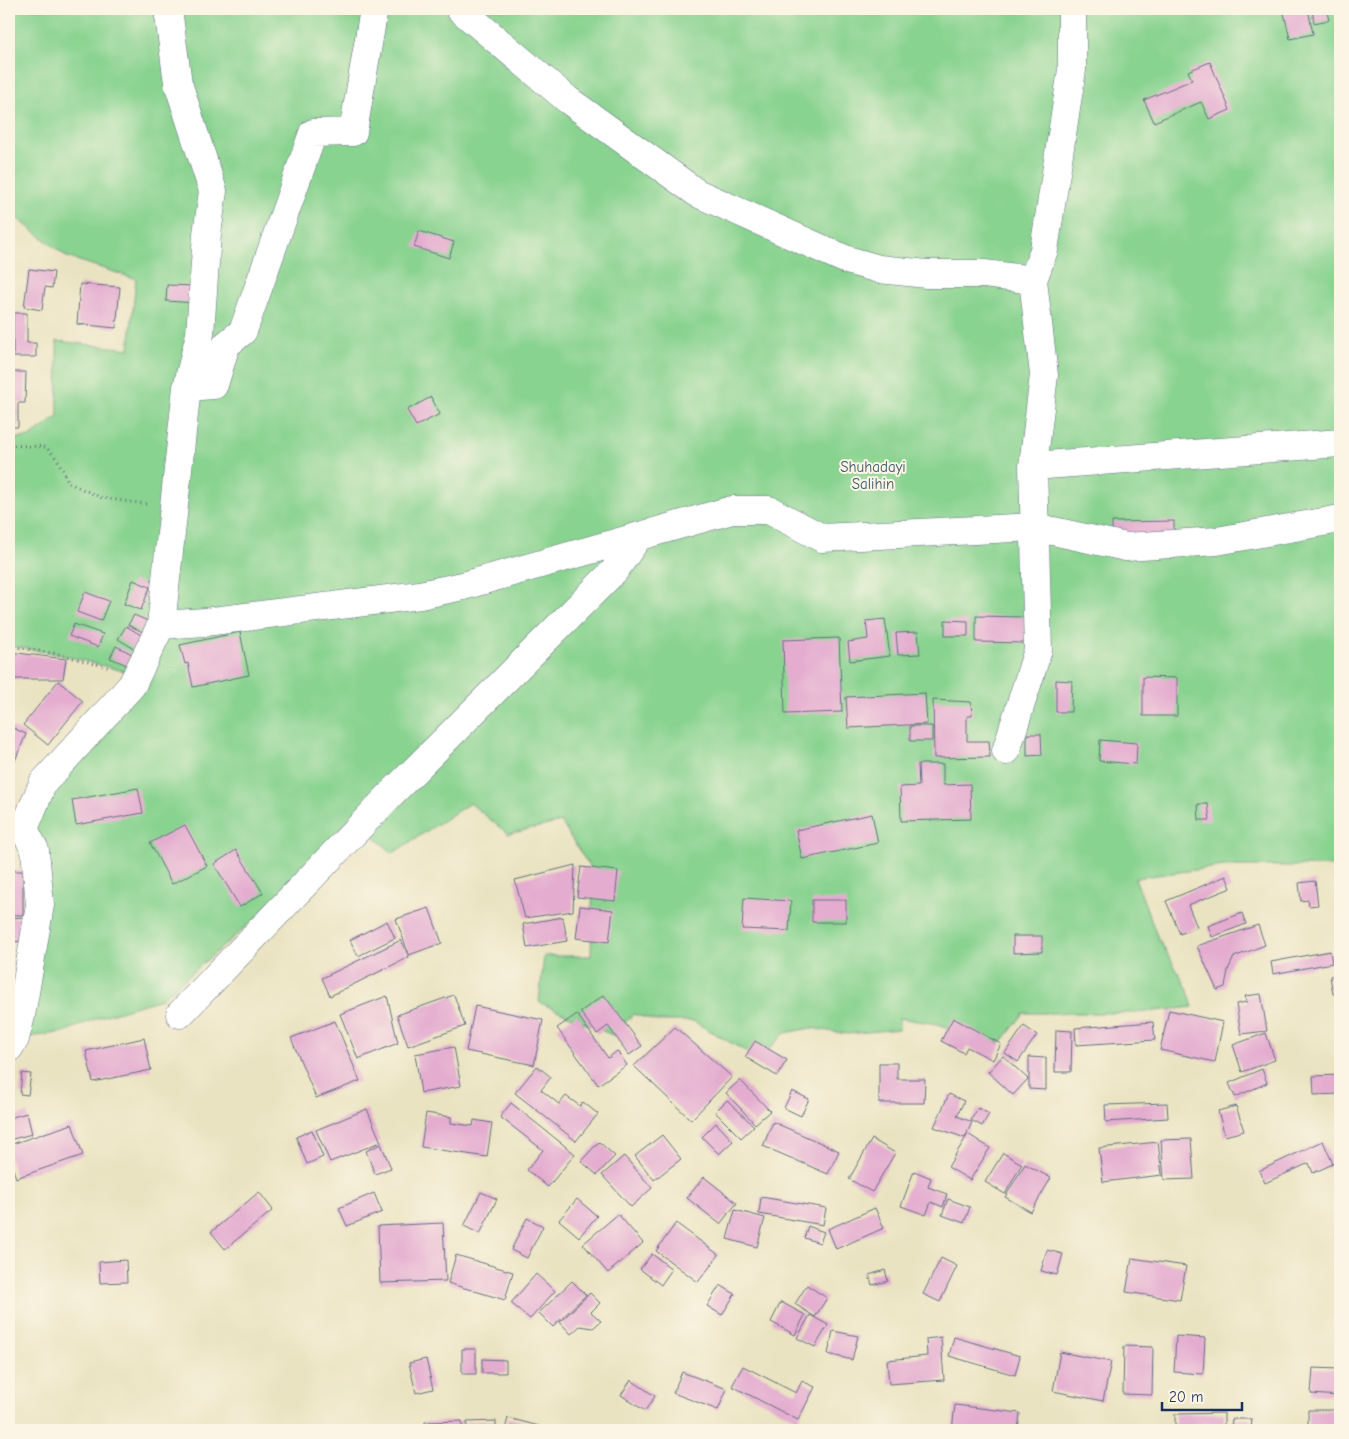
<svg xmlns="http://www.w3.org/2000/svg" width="1349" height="1439" font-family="'Comic Neue',sans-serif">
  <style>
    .green { fill: #89d390; stroke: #528177 }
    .building { fill: #e4add0 }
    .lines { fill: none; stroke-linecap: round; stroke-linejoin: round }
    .minor-casing { stroke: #636e81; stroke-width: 29 }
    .path { stroke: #636e81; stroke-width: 3; stroke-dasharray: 1 4; stroke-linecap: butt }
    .minor { stroke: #fff; stroke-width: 28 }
    .labels { text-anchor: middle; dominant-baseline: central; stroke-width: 4; stroke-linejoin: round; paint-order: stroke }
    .park-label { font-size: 15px; fill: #36586a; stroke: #fcf5e5 }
  </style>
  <rect width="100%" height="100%" fill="#fcf5e5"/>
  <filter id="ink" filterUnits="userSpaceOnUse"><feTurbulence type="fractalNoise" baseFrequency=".02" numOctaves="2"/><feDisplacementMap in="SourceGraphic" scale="10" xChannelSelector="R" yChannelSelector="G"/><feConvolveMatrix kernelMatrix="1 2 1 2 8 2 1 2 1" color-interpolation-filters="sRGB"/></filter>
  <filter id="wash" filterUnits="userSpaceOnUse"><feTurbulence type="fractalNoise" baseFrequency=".0096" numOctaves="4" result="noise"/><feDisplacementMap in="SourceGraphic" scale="20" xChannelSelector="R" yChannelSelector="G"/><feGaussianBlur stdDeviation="1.12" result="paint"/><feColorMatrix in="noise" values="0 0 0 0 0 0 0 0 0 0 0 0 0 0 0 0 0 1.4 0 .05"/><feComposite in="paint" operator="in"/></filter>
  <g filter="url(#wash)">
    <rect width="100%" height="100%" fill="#eae3c1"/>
    <path class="green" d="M9 9H1340V866H1224L1135 878 1157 936 1187 988 1193 1007 1136 1013H1024L1001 1043 937 1024 899 1018V1029L847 1034 811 1028 785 1033 759 1059 693 1021H656L633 1014 614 1036 539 1002 544 956H591L593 872 561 822 508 834 470 803 393 853 351 817 261 914 161 999 100 1017 64 1032 15 1039 40 905 24 829 135 674 58 654 9 646V439L30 437 58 416 57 341 129 349 136 279 67 257 9 212Z"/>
    <g id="blocks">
      <path class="building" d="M1283 9H1308L1313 34 1290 39Z
        M1312 9H1326L1329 20 1314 23Z
        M1210 62 1230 110 1209 119 1201 102 1154 122 1144 100 1192 80 1188 71Z
        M419 231 454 242 449 258 414 247Z
        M29 269 54 272 52 288 45 287 42 310 24 307Z
        M80 284 120 287 116 328 77 324Z
        M167 285 197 286V303L166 301Z
        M13 313H27V343H36V357H13Z
        M9 372H26L25 403H18V427H9Z
        M431 397 440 414 416 426 407 410Z
        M1174 521V539L1112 540V522Z
        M133 580 150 587 141 610 124 604Z
        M85 592 109 601 101 621 77 612Z
        M134 615 148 621 143 632 128 625Z
        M976 616 1025 617V643L976 642Z
        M885 619 890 656 850 661 848 642 868 639 866 621Z
        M945 620 968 621V636H945Z
        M74 624 103 634 98 647 69 636Z
        M126 626 146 638 138 651 118 639Z
        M240 632 249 675 193 687 188 663 185 664 180 645Z
        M918 632 920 654 898 655 896 633Z
        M839 638 842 712 785 714 783 640Z
        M116 646 132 654 127 665 110 658Z
        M9 652 66 659 63 679H9Z
        M1143 677 1177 678V716H1143Z
        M1056 680 1072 681 1071 712H1056Z
        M58 681 83 701 48 745 23 725Z
        M925 693 927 724 848 728 846 697Z
        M933 700 971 702 972 716H967V741H989L990 757 934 758Z
        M9 726 26 734 9 775Z
        M910 726H932V741H910Z
        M1027 734H1041L1042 755 1027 756Z
        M1100 740 1137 743 1136 764 1099 761Z
        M918 764H943V785L970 784 971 819 901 821 900 787 919 786Z
        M138 788 143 813 76 825 72 800Z
        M1198 804H1208L1210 820H1199Z
        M872 814 878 843 802 859 796 830Z
        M185 825 207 866 172 884 150 843Z
        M236 850 263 893 240 907 214 864Z
        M575 865 573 911 525 918 515 880Z
        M581 867 618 871 615 901 577 897Z
        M9 871H23V915H9Z
        M1226 876 1231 888 1188 905 1197 927 1180 934 1166 901Z
        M1315 881 1318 905 1309 906 1308 900 1301 901 1299 883Z
        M744 898 791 901 789 931 742 929Z
        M812 900H846V922H812Z
        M580 906 613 910 609 942 576 938Z
        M429 908 442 943 409 955 396 919Z
        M1242 913 1246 924 1212 937 1208 926Z
        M26 917 27 941 9 942V918Z
        M563 917 567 941 527 948 523 924Z
        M387 921 395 938 358 956 350 940Z
        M1258 925 1265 945 1234 957 1228 970 1225 987 1217 990 1197 946Z
        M1013 936H1042V952L1013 953Z
        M401 940 409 957 330 996 322 978Z
        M1330 951 1332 963 1273 974 1271 962Z
        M1340 975V993L1333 994 1330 976Z
        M1261 994 1267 1031 1241 1034 1236 1004 1247 1002 1245 996Z
        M454 995 465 1026 408 1046 397 1015Z
        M604 995 642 1046 629 1055 608 1026 597 1034 580 1012Z
        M387 996 398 1043 358 1059 340 1014Z
        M475 1006 543 1020 534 1065 466 1051Z
        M1169 1010 1223 1022 1215 1062 1160 1050Z
        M577 1014 608 1058 617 1051 627 1065 598 1085 557 1028Z
        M953 1018 1001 1044 993 1060 967 1047 964 1053 941 1041Z
        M335 1021 360 1081 316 1098 291 1038Z
        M1153 1022 1155 1040 1076 1045 1075 1028Z
        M1024 1026 1037 1035 1018 1062 1005 1053Z
        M675 1027 732 1077 691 1120 634 1066Z
        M1056 1030 1072 1031 1071 1072H1055Z
        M1266 1033 1275 1060 1242 1072 1233 1045Z
        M144 1038 151 1070 93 1082 86 1051Z
        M755 1041 787 1060 777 1076 745 1057Z
        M454 1047 461 1086 421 1093 415 1054Z
        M1003 1056 1028 1079 1013 1095 988 1072Z
        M1029 1057 1046 1058V1090L1029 1089Z
        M879 1063H897V1079H925L924 1103H879Z
        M537 1066 551 1077 541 1090 559 1104 566 1096 580 1106 583 1102 598 1114 576 1141 515 1093Z
        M1262 1069 1267 1083 1235 1097 1229 1083Z
        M22 1073 31 1074 28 1095 20 1094Z
        M1340 1075V1094L1314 1095 1313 1076Z
        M740 1080 770 1111 755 1124 726 1093Z
        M792 1091 809 1099 801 1116 784 1108Z
        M949 1094 964 1101 957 1116 972 1122 965 1138 934 1127Z
        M727 1100 754 1126 741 1138 715 1112Z
        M511 1103 575 1154 548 1187 527 1170 543 1150 500 1117Z
        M1167 1103 1168 1118 1106 1122 1105 1105Z
        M1236 1106 1244 1131 1225 1136 1218 1111Z
        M978 1108 989 1114 982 1126 971 1120Z
        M367 1109 381 1142 330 1162 316 1130Z
        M27 1113 32 1134 9 1140V1118Z
        M426 1113 451 1117V1123L473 1126 474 1120 492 1123 487 1157 421 1147Z
        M773 1122 839 1151 828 1174 763 1146Z
        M716 1123 733 1141 719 1154 702 1137Z
        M72 1124 83 1155 16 1178 9 1157V1145Z
        M312 1130 323 1157 307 1164 296 1137Z
        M968 1134 990 1148 970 1180 948 1167Z
        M662 1135 681 1159 654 1180 635 1156Z
        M872 1139 895 1153 872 1192 849 1179Z
        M1191 1139 1194 1179 1164 1180 1161 1140Z
        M1323 1141 1333 1164 1313 1173 1309 1163 1265 1183 1259 1171Z
        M599 1142 615 1156 597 1175 581 1161Z
        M1158 1142 1162 1175 1103 1182 1099 1148Z
        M381 1144 391 1168 375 1174 366 1151Z
        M1003 1153 1022 1164 1005 1194 985 1182Z
        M624 1156 652 1188 631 1207 602 1175Z
        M1025 1164 1051 1178 1031 1212 1005 1197Z
        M914 1171 931 1178 928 1187 947 1194 943 1207 931 1202 926 1215 901 1206Z
        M704 1177 737 1203 720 1224 687 1198Z
        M259 1192 273 1210 225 1249 211 1232Z
        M481 1192 497 1199 480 1234 464 1226Z
        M374 1193 382 1212 347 1226 339 1208Z
        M761 1197 826 1208 823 1225 759 1214Z
        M577 1199 597 1216 579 1237 559 1220Z
        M948 1199 970 1207 964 1223 942 1215Z
        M875 1208 884 1228 836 1249 828 1229Z
        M735 1210 765 1218 757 1247 727 1239Z
        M618 1214 643 1243 608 1273 583 1244Z
        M527 1218 543 1226 527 1258 511 1250Z
        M443 1223 446 1281 380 1283 378 1226Z
        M676 1223 719 1255 698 1282 656 1251Z
        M808 1226 824 1232 820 1243 804 1238Z
        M1047 1250 1063 1254 1057 1275 1041 1271Z
        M652 1254 672 1269 661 1285 640 1269Z
        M456 1255 513 1272 505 1300 448 1283Z
        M941 1258 957 1266 940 1302 923 1294Z
        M1132 1258 1186 1266 1180 1300 1126 1292Z
        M126 1260 127 1282 100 1283 99 1262Z
        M885 1270 888 1281 872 1285 869 1275Z
        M536 1274 555 1291 530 1319 511 1303Z
        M572 1281 586 1295 553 1327 539 1313Z
        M720 1285 735 1294 722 1315 707 1306Z
        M807 1285 827 1298 815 1317 795 1304Z
        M590 1293 600 1303 591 1312 601 1321 593 1328 580 1326 571 1334 560 1322Z
        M781 1302 805 1315 795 1335 771 1322Z
        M810 1315 828 1325 815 1347 797 1338Z
        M833 1331 858 1336 852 1360 828 1354Z
        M1176 1336 1205 1338 1203 1374 1174 1372Z
        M941 1337 944 1380 889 1384 887 1360 927 1356 926 1339Z
        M954 1337 1020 1356 1015 1375 949 1356Z
        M1124 1346 1153 1347 1152 1395 1123 1394Z
        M462 1349H476V1374H462Z
        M1060 1352 1111 1362 1103 1401 1053 1391Z
        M426 1359 433 1389 416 1393 409 1363Z
        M482 1359 506 1360V1373H482Z
        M743 1366 796 1393 802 1381 815 1387 798 1420 732 1386Z
        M1313 1368 1340 1369V1396L1311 1394Z
        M682 1372 727 1389 718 1410 673 1393Z
        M631 1380 655 1396 645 1411 621 1395Z
        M955 1405 1020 1413 1018 1430H952Z
        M1308 1410H1340V1428H1308Z
        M1224 1413V1430H1175V1414Z
        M508 1418 543 1427 542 1430H505Z
        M1232 1419H1252L1251 1430H1231Z
        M462 1421V1430H425V1422Z
        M496 1421V1430H467V1422Z"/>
    </g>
  </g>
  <g filter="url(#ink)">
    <use href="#blocks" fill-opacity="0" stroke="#636e81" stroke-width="1"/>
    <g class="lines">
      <defs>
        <path id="minor" d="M460 9 568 100 697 193 847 260 879 269 927 274H984L1033 280
          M187 387 214 385 226 345 243 331 313 133 353 132 374 9
          M1033 466 1340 443
          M161 625 205 622 420 595 463 586 732 510H769L822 538 1035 527 1126 547 1217 541 1340 519
          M1006 751 1038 650 1033 466 1044 375 1033 280 1044 250 1072 70V9
          M180 1014 393 792 615 570 639 536
          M9 1048 15 1039 21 1016 40 905 35 850 24 829 43 783 132 685 161 625 187 387 200 334 207 234 213 191 178 83 168 9"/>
      </defs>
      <use href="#minor" class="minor-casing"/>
      <path class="path" d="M9 445 46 447 57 459 69 483 102 498 147 504
        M9 646 58 654 111 668"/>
      <use href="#minor" class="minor"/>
    </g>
  </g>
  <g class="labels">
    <g class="park-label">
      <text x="873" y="467">Shuhadayi<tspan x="873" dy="17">Salihin</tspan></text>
    </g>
  </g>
  <rect width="1349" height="1439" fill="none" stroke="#fcf5e5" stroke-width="30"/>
  <path d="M1162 1402v8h80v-8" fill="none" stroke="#1b2f5e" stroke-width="2.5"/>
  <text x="1169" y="1402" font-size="15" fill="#1b2f5e" stroke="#fcf5e5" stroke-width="4" paint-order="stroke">20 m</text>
</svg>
